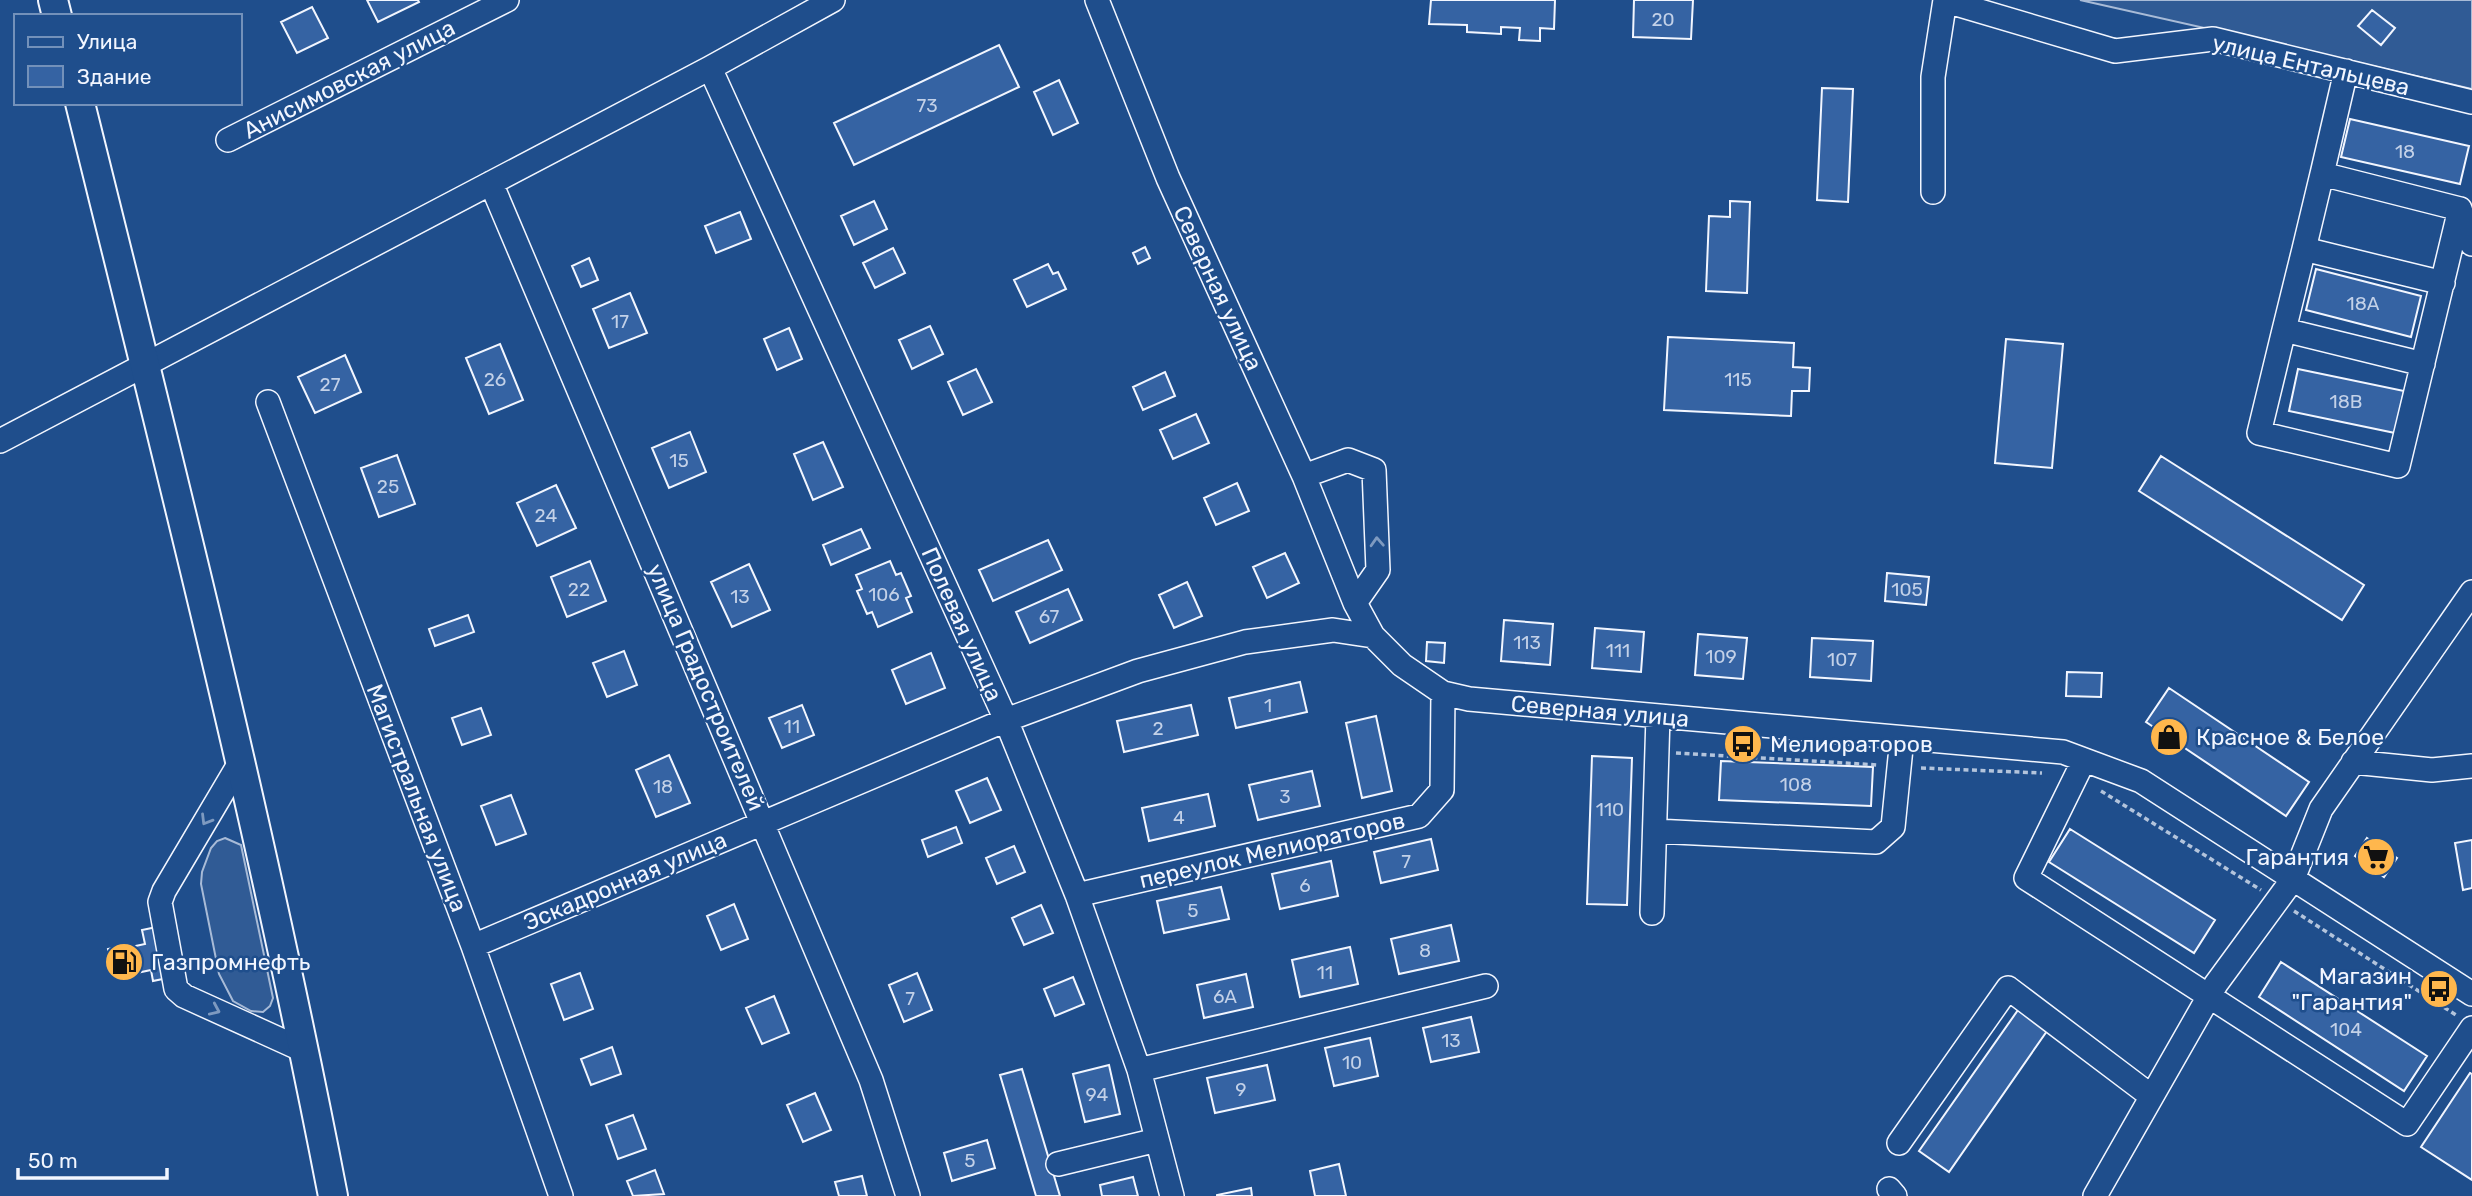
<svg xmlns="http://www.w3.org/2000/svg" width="2472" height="1196" font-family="Rubik,sans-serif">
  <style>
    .built { fill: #305b95; stroke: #a8bbd7; stroke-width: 2 }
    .building { fill: #3563a3; stroke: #f2f6ff; stroke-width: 2 }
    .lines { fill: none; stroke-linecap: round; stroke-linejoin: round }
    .minor-casing { stroke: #f2f6ff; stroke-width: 26 }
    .major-casing { stroke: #f2f6ff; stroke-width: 32 }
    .path { stroke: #b3c4dc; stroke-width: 3.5; stroke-dasharray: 5 3.5; stroke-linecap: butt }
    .minor { stroke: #1f4e8c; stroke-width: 23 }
    .major { stroke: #1f4e8c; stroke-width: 28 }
    .oneway { stroke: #7e9ac0 }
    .labels { text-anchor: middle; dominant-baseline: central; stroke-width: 5; stroke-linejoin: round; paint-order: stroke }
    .number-label { font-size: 19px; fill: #c3d1e8 }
    .street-label { font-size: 23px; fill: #f2f6ff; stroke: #1f4e8c }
    .poi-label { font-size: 23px; fill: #f2f6ff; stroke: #1f4e8c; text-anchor: start }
  </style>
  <rect width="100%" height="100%" fill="#1f4e8c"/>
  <path class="built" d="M2080 0H2472V89L2334 57Z
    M225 838 241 845 273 998 270 1006 263 1012 251 1011 233 1001 219 974 201 884 202 872 211 848 217 841Z"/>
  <path class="building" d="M367 0H418L419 2 378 22Z
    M1431 0H1555L1554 29 1540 28V41L1519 40 1520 28 1501 27V34L1467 32V25L1429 24Z
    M1634 0H1693L1691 39 1633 37Z
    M312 7 328 38 297 53 281 22Z
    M2372 10 2395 28 2381 45 2358 26Z
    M999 45 1019 87 854 165 834 123Z
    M1059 80 1078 123 1053 135 1034 92Z
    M1822 88 1853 89 1848 202 1817 200Z
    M2350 119 2469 146 2460 184 2341 157Z
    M874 201 887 229 854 245 841 216Z
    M1730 201 1750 202 1747 293 1706 291 1709 216 1730 217Z
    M740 212 751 239 716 253 705 226Z
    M1145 247 1150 258 1138 264 1133 253Z
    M893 248 905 273 875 288 863 263Z
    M589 258 598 280 581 287 572 266Z
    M1048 264 1053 274 1058 272 1066 289 1027 307 1014 280Z
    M2316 269 2421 296 2411 337 2306 310Z
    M630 293 647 333 609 348 593 309Z
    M930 326 943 354 912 369 899 340Z
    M789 328 802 359 777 370 764 339Z
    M1668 337 1794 343 1793 367 1810 368 1809 391H1792L1791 416 1664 410Z
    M2006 339 2063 344 2052 468 1995 463Z
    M500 344 523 400 489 414 466 358Z
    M345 355 361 392 315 413 298 377Z
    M976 369 992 402 963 415 948 382Z
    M2298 369 2404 391 2395 433 2289 411Z
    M1165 372 1175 396 1143 410 1133 387Z
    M1196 414 1209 443 1173 459 1160 430Z
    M690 432 706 472 669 488 652 448Z
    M823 442 843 487 813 500 794 454Z
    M397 455 415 504 379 517 361 468Z
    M2161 456 2364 585 2342 620 2139 491Z
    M1237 483 1249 511 1216 525 1204 498Z
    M556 485 576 528 537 546 517 503Z
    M861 529 870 548 831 565 823 545Z
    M1048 540 1062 570 993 601 979 570Z
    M1285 553 1299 583 1267 598 1253 567Z
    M590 561 606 601 567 617 551 577Z
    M890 561 896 575 901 573 911 596 906 598 912 612 878 627 872 612 867 614 857 591 862 589 856 575Z
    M749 564 770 610 732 627 711 582Z
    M1887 573 1929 577 1926 605 1885 601Z
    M1187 582 1202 616 1174 628 1159 595Z
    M1068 589 1082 620 1030 643 1016 612Z
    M468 615 474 632 435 646 429 629Z
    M1504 620 1553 624 1550 665 1501 661Z
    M1595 628 1644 632 1641 672 1592 668Z
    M1698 634 1747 638 1743 679 1695 675Z
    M1812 638 1873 641 1871 681 1810 677Z
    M1427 642 1445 643 1444 663 1426 661Z
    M624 651 637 685 607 697 593 663Z
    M931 653 945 688 906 704 892 670Z
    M2067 672 2102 673 2101 697 2066 696Z
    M1300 682 1307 712 1236 728 1229 698Z
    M2169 688 2309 782 2286 816 2146 722Z
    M802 705 814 735 782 748 769 718Z
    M1191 705 1198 735 1124 752 1117 721Z
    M481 708 491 735 462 745 452 718Z
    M1376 716 1392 791 1362 798 1346 723Z
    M669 755 690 803 656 817 636 770Z
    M1592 756 1632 758 1627 905 1587 904Z
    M1721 761 1873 767 1871 806 1719 800Z
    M1312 771 1320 806 1258 820 1249 785Z
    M987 778 1001 810 970 823 956 791Z
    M1208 794 1215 826 1149 841 1142 808Z
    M511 795 526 834 496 845 481 806Z
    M956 827 962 843 928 857 922 840Z
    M2070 829 2215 920 2194 953 2049 862Z
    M2367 838 2397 858 2384 877 2355 856Z
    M1431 839 1438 870 1381 883 1374 852Z
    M2472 840V888L2463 890 2455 843Z
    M1014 846 1025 872 997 884 986 858Z
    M1331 861 1338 896 1280 909 1272 874Z
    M1221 887 1229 919 1164 933 1157 901Z
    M734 904 748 939 721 950 707 916Z
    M1041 905 1053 933 1024 945 1012 918Z
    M171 924 182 975 153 981 151 970 132 974 126 948 145 944 142 930Z
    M1451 925 1459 961 1399 974 1391 939Z
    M126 945 131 970 113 974 108 949Z
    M1350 947 1358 984 1300 997 1292 960Z
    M2281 962 2427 1056 2404 1091 2259 997Z
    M580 973 593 1009 564 1020 551 984Z
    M917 973 932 1010 904 1022 889 985Z
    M1246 974 1253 1007 1204 1018 1197 985Z
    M1073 977 1084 1004 1055 1016 1044 989Z
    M774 996 789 1033 762 1044 746 1008Z
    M2018 1010 2047 1031 1949 1172 1919 1151Z
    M1471 1017 1479 1052 1431 1062 1423 1028Z
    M1370 1038 1378 1076 1334 1086 1325 1048Z
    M612 1047 621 1074 591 1085 581 1059Z
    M1109 1065 1120 1114 1085 1122 1073 1074Z
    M1267 1065 1275 1100 1215 1113 1207 1078Z
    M1022 1069 1060 1196H1036L1000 1075Z
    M2470 1073 2472 1074V1180L2421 1147Z
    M815 1093 831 1130 803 1142 787 1105Z
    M633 1115 646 1149 618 1159 606 1125Z
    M987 1140 995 1168 952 1181 944 1153Z
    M1339 1164 1346 1196H1315L1310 1171Z
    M655 1170 664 1194 633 1196 627 1181Z
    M862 1176 867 1196H839L835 1182Z
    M1133 1177 1138 1196H1102L1100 1185Z
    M1251 1188 1252 1196H1217V1195Z"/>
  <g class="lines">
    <defs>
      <path id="minor" d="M1097 0 1168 178 1304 476 1355 603 1373 636 1402 665 1443 693 1469 699 2063 752 2141 781 2472 994
        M1946 1 2115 51 2213 39 2472 102
        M710 68 1006 720 1077 895 1139 1070 1172 1196
        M2346 71 2322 174 2460 209
        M228 140 507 0
        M2322 174 2304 249 2443 283
        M491 183 871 1080 908 1196
        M1933 192V77L1945 0
        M2460 209 2472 244
        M2304 249 2284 330 2423 364
        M2284 330 2259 433 2398 466 2460 209
        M268 402 473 946 561 1196
        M0 441 710 68 833 0
        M1304 476 1348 460 1374 470 1378 570 1355 603
        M2084 760 2026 878 2407 1124 2472 1028
        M241 761 164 891 160 902 176 989 184 996 305 1051
        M2353 762 2432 770 2472 766
        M1655 831 1876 842 1893 827 1902 738
        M1077 895 1419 816 1442 790 1443 693
        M1652 913 1658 716
        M473 946 1006 720 1138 671 1245 642 1333 630 1373 636
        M1139 1070 1486 986
        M1899 1143 2008 988 2151 1096
        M1058 1164 1157 1140
        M1889 1189 1895 1196
        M2095 1196 2216 984 2293 879 2321 809 2472 592"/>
      <path id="major" d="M53 0 57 16
        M80 103C170 466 262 829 333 1196"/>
    </defs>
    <use href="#minor" class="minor-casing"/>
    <use href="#major" class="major-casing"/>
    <path class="path" d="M1676 753 1878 765
      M1921 768 2042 773
      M2101 791 2261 890
      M2294 911 2456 1015"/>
    <use href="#minor" class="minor"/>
    <use href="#major" class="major"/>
  </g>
  <defs><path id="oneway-chevron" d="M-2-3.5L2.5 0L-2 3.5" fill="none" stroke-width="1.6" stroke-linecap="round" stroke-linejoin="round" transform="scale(1.75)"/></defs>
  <g class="oneway">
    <use href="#oneway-chevron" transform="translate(1377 542) rotate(-93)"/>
    <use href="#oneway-chevron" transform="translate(206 820) rotate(121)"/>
    <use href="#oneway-chevron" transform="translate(215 1010) rotate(24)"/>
  </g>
  <defs>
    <symbol id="shop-disc" viewBox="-11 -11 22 22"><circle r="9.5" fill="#ffb74d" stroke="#1f4e8c"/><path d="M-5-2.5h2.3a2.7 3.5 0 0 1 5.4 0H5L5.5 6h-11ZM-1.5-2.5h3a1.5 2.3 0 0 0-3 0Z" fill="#111"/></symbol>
    <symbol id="bus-disc" viewBox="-11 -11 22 22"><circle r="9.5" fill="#ffb74d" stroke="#1f4e8c"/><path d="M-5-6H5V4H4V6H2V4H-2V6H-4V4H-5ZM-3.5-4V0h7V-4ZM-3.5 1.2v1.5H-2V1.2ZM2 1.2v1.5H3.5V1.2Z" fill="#111"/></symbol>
    <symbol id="supermarket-disc" viewBox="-11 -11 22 22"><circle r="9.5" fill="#ffb74d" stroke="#1f4e8c"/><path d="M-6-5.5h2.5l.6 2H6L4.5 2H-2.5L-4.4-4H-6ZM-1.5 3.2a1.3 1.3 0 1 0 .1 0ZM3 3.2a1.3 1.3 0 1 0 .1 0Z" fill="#111"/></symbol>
    <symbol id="fuel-disc" viewBox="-11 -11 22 22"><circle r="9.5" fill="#ffb74d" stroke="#1f4e8c"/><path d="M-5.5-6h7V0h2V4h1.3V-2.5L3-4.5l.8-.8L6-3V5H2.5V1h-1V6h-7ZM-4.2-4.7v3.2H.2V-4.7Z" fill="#111"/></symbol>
  </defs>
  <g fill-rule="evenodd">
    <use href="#shop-disc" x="2147" y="715" width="44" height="44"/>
    <use href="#bus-disc" x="1721" y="722" width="44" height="44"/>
    <use href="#supermarket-disc" x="2354" y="835" width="44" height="44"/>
    <use href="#fuel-disc" x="102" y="940" width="44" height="44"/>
    <use href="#bus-disc" x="2417" y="967" width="44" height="44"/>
  </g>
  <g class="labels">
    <g class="number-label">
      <text x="1663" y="19">20</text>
      <text x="927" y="105">73</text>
      <text x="2405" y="151">18</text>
      <text x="2363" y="303">18А</text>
      <text x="620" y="321">17</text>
      <text x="495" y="379">26</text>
      <text x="1738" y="379">115</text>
      <text x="330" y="384">27</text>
      <text x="2346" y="401">18В</text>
      <text x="679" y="460">15</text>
      <text x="388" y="486">25</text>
      <text x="546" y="515">24</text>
      <text x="579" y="589">22</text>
      <text x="1907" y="589">105</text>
      <text x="884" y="594">106</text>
      <text x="740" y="596">13</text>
      <text x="1049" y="616">67</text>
      <text x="1527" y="642">113</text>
      <text x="1618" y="650">111</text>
      <text x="1721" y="656">109</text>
      <text x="1842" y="659">107</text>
      <text x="1268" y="705">1</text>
      <text x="792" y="726">11</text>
      <text x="1158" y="728">2</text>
      <text x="1796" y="784">108</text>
      <text x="663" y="786">18</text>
      <text x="1285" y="796">3</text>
      <text x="1610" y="809">110</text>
      <text x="1179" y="817">4</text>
      <text x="1406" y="861">7</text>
      <text x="1305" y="885">6</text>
      <text x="1193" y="910">5</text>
      <text x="1425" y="950">8</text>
      <text x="1325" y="972">11</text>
      <text x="1225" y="996">6А</text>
      <text x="910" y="998">7</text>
      <text x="2346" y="1029">104</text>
      <text x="1451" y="1040">13</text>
      <text x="1352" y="1062">10</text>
      <text x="1241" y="1089">9</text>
      <text x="1097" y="1094">94</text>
      <text x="970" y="1160">5</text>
    </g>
    <g class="street-label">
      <text transform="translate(2311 65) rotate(13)">улица Ентальцева</text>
      <text transform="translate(349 79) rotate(-27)">Анисимовская улица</text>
      <text transform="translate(1218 288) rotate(65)">Северная улица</text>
      <text transform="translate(962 624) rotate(66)">Полевая улица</text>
      <text transform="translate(706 687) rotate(67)">улица Градостроителей</text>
      <text transform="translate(1600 711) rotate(5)">Северная улица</text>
      <text transform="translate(417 798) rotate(69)">Магистральная улица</text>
      <text transform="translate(1272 850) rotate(-13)">переулок Мелиораторов</text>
      <text transform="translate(625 881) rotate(-23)">Эскадронная улица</text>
    </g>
    <g class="poi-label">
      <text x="2196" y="737">Красное &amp; Белое</text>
      <text x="1770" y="744">Мелиораторов</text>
      <text x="2349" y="857" text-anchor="end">Гарантия</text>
      <text x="151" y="962">Газпромнефть</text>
      <text x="2412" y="976" text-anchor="end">Магазин<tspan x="2412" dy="26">"Гарантия"</tspan></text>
    </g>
  </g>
  <rect x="14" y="14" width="228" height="91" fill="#1f4e8c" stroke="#7391ba" stroke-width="2"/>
  <rect x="28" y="37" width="35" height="10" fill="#1f4e8c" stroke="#7391ba" stroke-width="2"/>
  <text x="77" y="49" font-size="21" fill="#f2f6ff">Улица</text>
  <rect x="28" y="66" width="35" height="21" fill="#3563a3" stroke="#7391ba" stroke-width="2"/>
  <text x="77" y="84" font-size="21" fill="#f2f6ff">Здание</text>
  <path d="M18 1168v10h149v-10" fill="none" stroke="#f2f6ff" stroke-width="3.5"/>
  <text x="28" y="1168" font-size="21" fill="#f2f6ff" stroke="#1f4e8c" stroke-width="5" paint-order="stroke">50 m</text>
</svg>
